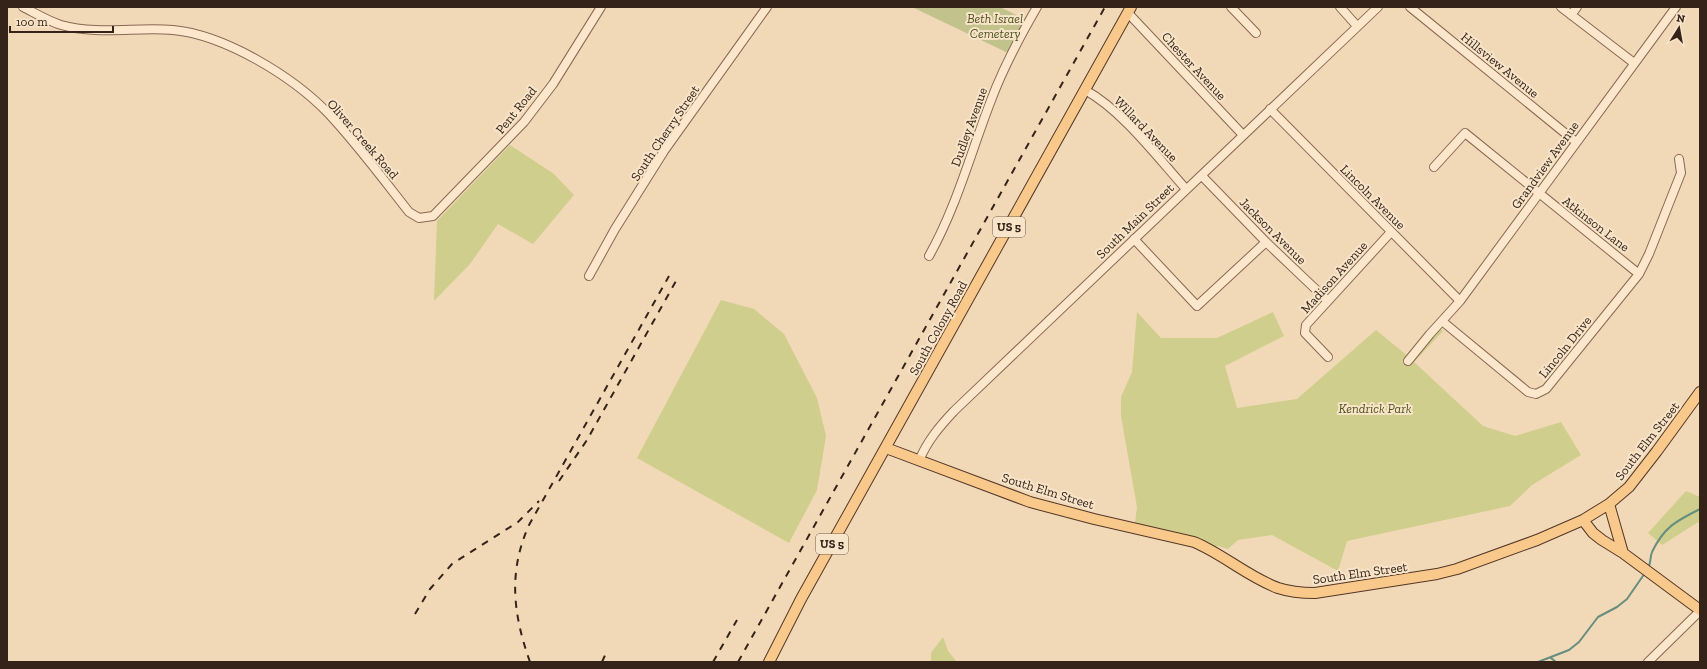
<svg xmlns="http://www.w3.org/2000/svg" width="1707" height="669" font-family="'Zilla Slab',serif">
  <style>
    .green { fill: #cfce8c }
    .cemetery { fill: #c2c28d }
    .lines { fill: none; stroke-linecap: round; stroke-linejoin: round }
    .stream { stroke: #658e7f; stroke-width: 2 }
    .minor-casing { stroke: #886852; stroke-width: 10 }
    .major-casing { stroke: #543728; stroke-width: 12 }
    .minor { stroke: #fce7cc; stroke-width: 8 }
    .major { stroke: #f9c98b; stroke-width: 10 }
    .rail { stroke: #352319; stroke-width: 2; stroke-dasharray: 7 7; stroke-linecap: butt }
    .labels { text-anchor: middle; dominant-baseline: central; stroke-width: 4; stroke-linejoin: round; paint-order: stroke }
    .shield { fill: #f8e4c8; stroke: #705d4e; stroke-width: 1 }
    .shield-label { font-size: 12px; font-weight: bold; fill: #352319 }
    .park-label { font-size: 13px; font-style: italic; fill: #4d531e; stroke: #f8e4c8 }
    .street-label { font-size: 13px; fill: #352319; stroke: #f8e4c8 }
  </style>
  <rect width="100%" height="100%" fill="#f1d9b8"/>
  <path class="green" d="M510 145 554 174 574 195 533 244 498 224 470 264 434 301 437 221Z
    M721 300 754 309 784 334 817 398 826 436 817 490 789 543 637 458Z
    M1137 312 1161 338H1217L1273 312 1284 336 1225 366 1237 408 1297 399 1376 330 1409 357 1434 323 1443 331 1414 362 1483 426 1515 436 1561 422 1581 455 1532 485 1510 506 1347 541 1338 571 1272 535 1238 540 1228 549 1218 546 1216 547 1179 533 1135 523 1137 507 1121 416V397L1132 372Z
    M1686 491 1700 497V521L1662 545 1648 533Z
    M943 637 948 651 957 662H931V653Z"/>
  <path class="cemetery" d="M912 7H1000L1025 19 1008 53Z"/>
  <g class="lines">
    <path class="stream" d="M1648 568C1651 563 1650 557 1652 552 1664 527 1676 521 1700 509
      M1551 658 1556 662
      M1538 662 1569 650 1579 642 1598 617 1617 607 1627 599 1645 573"/>
    <defs>
      <path id="minor" d="M23 7C35 13 48 21 61 25 97 35 136 27 173 30 225 35 292 76 328 113 357 144 383 179 409 212L419 218 433 216 524 122 553 84 601 7
        M1231 7 1256 33
        M1340 7 1357 26
        M1410 7 1576 142
        M1561 7 1634 63
        M1128 13 1243 135
        M1571 15 1577 7
        M1085 90C1122 110 1158 158 1186 189
        M1270 109 1460 301
        M1434 167 1465 133 1639 274
        M1202 176 1266 242 1328 301
        M1134 239 1197 306 1266 242
        M929 256C956 208 970 155 990 103 1002 70 1019 38 1037 7
        M589 276 615 229 664 151 767 7
        M1442 321 1528 392 1536 394 1546 389 1639 274 1649 254 1681 173 1679 159
        M1328 357 1305 333 1306 325 1391 232
        M1408 361 1430 334 1460 301 1676 7
        M919 461C927 441 940 426 954 411L1378 7
        M1648 662 1700 611"/>
      <path id="major" d="M886 448 1030 502 1094 519 1194 542C1223 554 1248 577 1278 588 1290 592 1302 593 1315 593L1437 574 1457 569 1537 540 1583 520 1609 504 1629 487 1657 451 1700 392
        M1609 504 1623 553
        M1583 520 1593 533 1602 540 1623 553 1700 610
        M769 662 801 599 1131 7"/>
    </defs>
    <use href="#minor" class="minor-casing"/>
    <use href="#major" class="major-casing"/>
    <use href="#minor" class="minor"/>
    <use href="#major" class="major"/>
    <path class="rail" d="M559 481 587 440 676 281
      M415 614 430 589 452 564 518 522 539 501
      M530 662C513 614 508 572 529 525L669 276
      M602 662 606 653
      M713 662 737 620
      M738 662 1105 7"/>
  </g>
  <g class="labels">
    <g class="shield">
      <rect x="993" y="217" width="32" height="20" rx="3"/>
      <rect x="816" y="534" width="32" height="20" rx="3"/>
    </g>
    <g class="shield-label">
      <text x="1009" y="227">US 5</text>
      <text x="832" y="544">US 5</text>
    </g>
    <g class="park-label">
      <text x="995" y="18">Beth Israel<tspan x="995" dy="15">Cemetery</tspan></text>
      <text x="1375" y="408">Kendrick Park</text>
    </g>
    <g class="street-label">
      <text transform="translate(1500 65) rotate(39)">Hillsview Avenue</text>
      <text transform="translate(1194 66) rotate(47)">Chester Avenue</text>
      <text transform="translate(516 110) rotate(-51)">Pent Road</text>
      <text transform="translate(969 127) rotate(-70)">Dudley Avenue</text>
      <text transform="translate(1146 129) rotate(46)">Willard Avenue</text>
      <text transform="translate(665 133) rotate(-56)">South Cherry Street</text>
      <text transform="translate(363 139) rotate(49)">Oliver Creek Road</text>
      <text transform="translate(1545 165) rotate(-54)">Grandview Avenue</text>
      <text transform="translate(1373 197) rotate(45)">Lincoln Avenue</text>
      <text transform="translate(1135 221) rotate(-44)">South Main Street</text>
      <text transform="translate(1596 224) rotate(38)">Atkinson Lane</text>
      <text transform="translate(1273 231) rotate(45)">Jackson Avenue</text>
      <text transform="translate(1334 277) rotate(-48)">Madison Avenue</text>
      <text transform="translate(938 328) rotate(-61)">South Colony Road</text>
      <text transform="translate(1565 347) rotate(-51)">Lincoln Drive</text>
      <text transform="translate(1647 441) rotate(-52)">South Elm Street</text>
      <text transform="translate(1048 491) rotate(17)">South Elm Street</text>
      <text transform="translate(1360 573) rotate(-8)">South Elm Street</text>
    </g>
  </g>
  <rect width="1707" height="669" fill="none" stroke="#352319" stroke-width="16"/>
  <g transform="translate(1679 28) rotate(11)" stroke="#f8e4c8" stroke-width="3" paint-order="stroke">
  <path d="M0-3L7 15L0 10L-7 15Z" fill="#352319"/>
  <text y="-6" font-size="11" font-weight="bold" text-anchor="middle" fill="#352319">N</text>
  </g>
  <path d="M10 26v6h103v-6" fill="none" stroke="#352319" stroke-width="2"/>
  <text x="16" y="26" font-size="12" fill="#352319" stroke="#f8e4c8" stroke-width="3" paint-order="stroke">100 m</text>
</svg>
